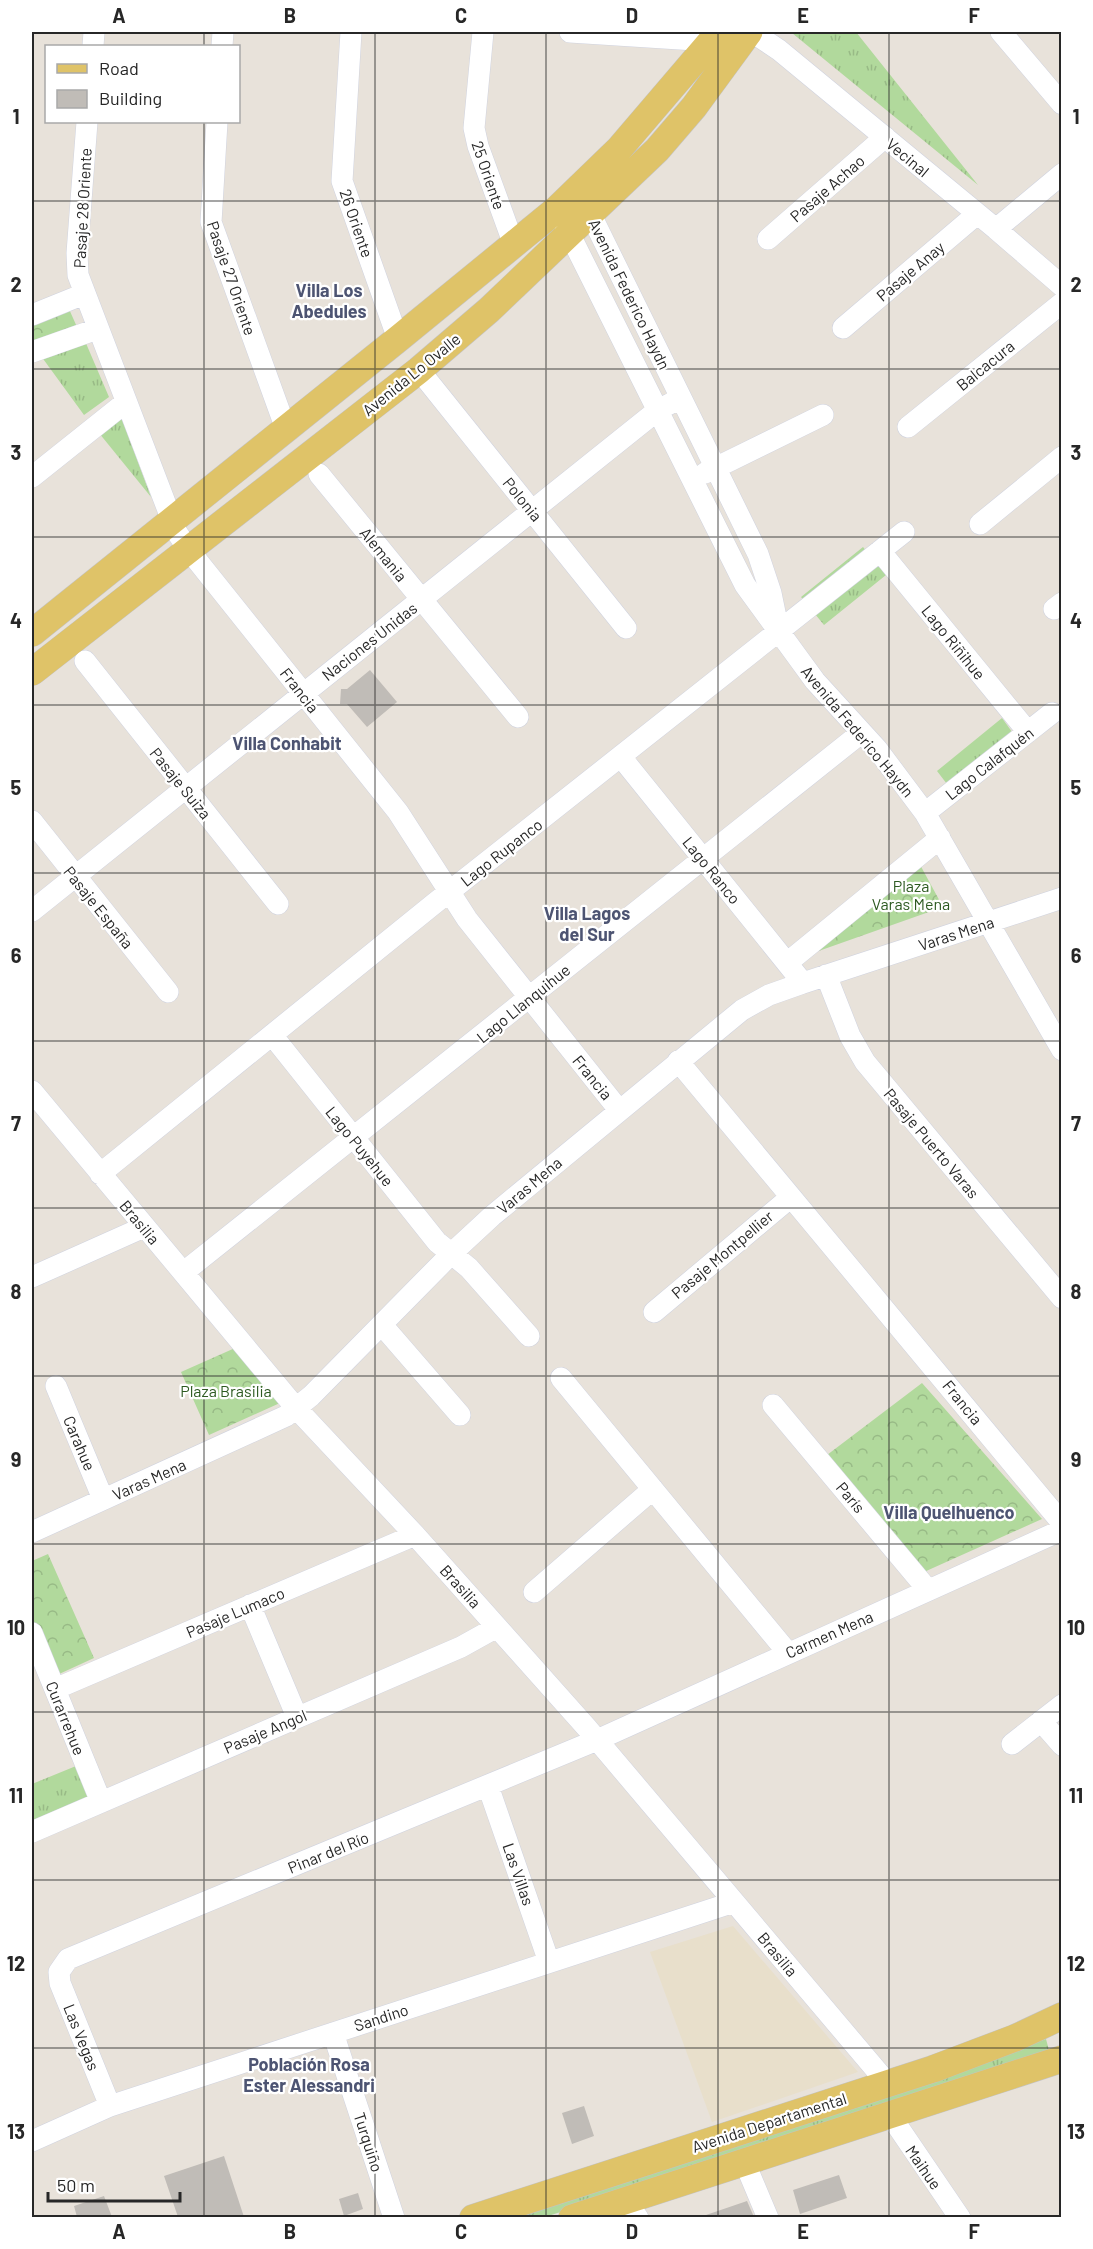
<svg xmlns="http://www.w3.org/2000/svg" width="1093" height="2249" font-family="Barlow,sans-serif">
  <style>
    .education { fill: #e8dfcb }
    .grass { fill: url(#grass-tufts) }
    .forest { fill: url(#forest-crowns) }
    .building { fill: #c0bcb7 }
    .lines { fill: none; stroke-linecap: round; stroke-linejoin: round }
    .minor-casing { stroke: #d0d3df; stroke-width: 22 }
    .major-casing { stroke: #c3c3c3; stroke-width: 28 }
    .minor { stroke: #fff; stroke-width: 21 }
    .major { stroke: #dfc368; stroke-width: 27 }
    .grid { fill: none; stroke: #272727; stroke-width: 1.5; stroke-opacity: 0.55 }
    .labels { text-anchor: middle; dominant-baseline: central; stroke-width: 4.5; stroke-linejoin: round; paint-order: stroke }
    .street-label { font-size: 16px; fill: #272727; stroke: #fff }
    .park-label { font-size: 16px; fill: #2d5a21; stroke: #fff }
    .neighbourhood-label { font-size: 18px; font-weight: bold; fill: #4d5472; stroke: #fff }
    .neatline { fill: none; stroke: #272727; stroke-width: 2 }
    .grid-label { font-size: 20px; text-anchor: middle; font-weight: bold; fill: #272727 }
  </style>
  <defs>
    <pattern id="grass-tufts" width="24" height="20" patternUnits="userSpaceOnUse" patternTransform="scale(1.5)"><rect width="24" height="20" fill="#b1d99c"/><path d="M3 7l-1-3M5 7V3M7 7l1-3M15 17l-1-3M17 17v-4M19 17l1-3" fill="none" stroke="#98ba86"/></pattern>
    <pattern id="forest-crowns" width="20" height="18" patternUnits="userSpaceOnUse" patternTransform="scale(1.5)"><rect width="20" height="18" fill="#b1d99c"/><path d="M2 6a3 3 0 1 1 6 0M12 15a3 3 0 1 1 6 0" fill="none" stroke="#98ba86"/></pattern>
  </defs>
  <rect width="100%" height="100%" fill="#e8e2da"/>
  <path class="education" d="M733 1926 858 2072 712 2122 650 1952Z"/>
  <path class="grass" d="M793 32H856L978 185 792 33Z
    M85 341 109 397 84 415 41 356Z
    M122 419 151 497 99 433Z
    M863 547 886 575 824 625 801 597Z
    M1002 718 1015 736 950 788 937 771Z
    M76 1766 90 1800 32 1825V1784Z
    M1046 2039 1050 2054 545 2217 512 2218Z"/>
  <path class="forest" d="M69 309 77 327 32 344V322Z
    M918 861 943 907 796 959Z
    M235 1348 280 1403 209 1435 181 1372Z
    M922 1383 1042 1519 924 1572 827 1455Z
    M48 1554 94 1658 57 1675 32 1617V1561Z"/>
  <path class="building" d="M370 670 397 702 367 727 347 704H340L341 689H347Z
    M584 2106 594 2136 572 2144 562 2113Z
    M224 2156 244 2217H178L164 2176Z
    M839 2175 847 2198 800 2214 793 2190Z
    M358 2193 363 2209 344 2216 339 2199Z
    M104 2196 112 2217H77L74 2206Z
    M747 2201 754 2217H707L706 2215Z"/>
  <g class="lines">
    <defs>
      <path id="minor" d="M351 32 342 181 398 339
        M483 32 474 128 478 146 514 245
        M570 32 711 41 722 38
        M752 32 779 50 996 229 1062 286
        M1001 32 1062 104
        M93 46 94 32
        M222 46 223 32
        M87 122 77 253 78 275 176 531 188 549 398 812 467 919 619 1110
        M217 122 211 222 286 429
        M584 201 758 554 771 593 778 627
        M563 221 745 585 815 681 877 749 925 813 1062 1050
        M996 229 1062 174
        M768 239 885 137
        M32 315 84 294
        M843 328 977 214
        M32 352 97 329
        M419 370 626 628
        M908 427 1062 303
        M705 473 823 415
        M319 474 518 717
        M32 477 126 402
        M980 524 1062 457
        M880 551 1028 732
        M1054 609 1062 603
        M85 661 278 904
        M621 757 803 983
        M925 813 1052 713
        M32 821 168 992
        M32 911 658 410 681 398
        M787 963 940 838
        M826 975 850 1036 865 1062 1062 1298
        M272 1035 437 1242 469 1268 529 1336
        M678 1061 1062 1523
        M32 1091 296 1408 415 1535 587 1728 888 2084
        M100 1174 435 903 904 532
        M184 1272 861 733
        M32 1277 144 1227
        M654 1312 791 1197
        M382 1325 460 1415
        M561 1378 788 1653
        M56 1386 103 1499
        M773 1405 928 1590
        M32 1532 286 1416 311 1396 452 1253 492 1216 742 1010 769 995 803 983 1062 898
        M534 1592 653 1489
        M250 1605 297 1717
        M32 1633 101 1802
        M55 1689 415 1535
        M1041 1721 1062 1745
        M1012 1744 1062 1705
        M488 1786 549 1962
        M32 1832 461 1647 497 1627
        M333 2033 394 2218
        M110 2106 60 1983 59 1972 68 1959 597 1740 1062 1530
        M890 2115 960 2218
        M32 2141 110 2106 734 1902
        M744 2161 768 2218
        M626 2200 638 2218"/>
      <path id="major" d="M32 633 398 339 557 209 619 149 719 32
        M32 672 419 370 489 310 657 150 694 107 749 32
        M473 2218 933 2069 1015 2038 1062 2016
        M572 2218 1062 2059"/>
    </defs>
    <use href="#minor" class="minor-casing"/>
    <use href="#major" class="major-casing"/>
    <use href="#minor" class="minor"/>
    <use href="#major" class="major"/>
  </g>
  <path class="grid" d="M204 32V46M375 32V2218M546 32V2218M718 32V2218M889 32V2218M204 122V2218M32 201H1062M32 369H1062M32 537H1062M32 705H1062M32 873H1062M32 1041H1062M32 1208H1062M32 1376H1062M32 1544H1062M32 1712H1062M32 1880H1062M32 2048H1062"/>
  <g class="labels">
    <g class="street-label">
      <text transform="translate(908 157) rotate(40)">Vecinal</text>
      <text transform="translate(489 175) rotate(71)">25 Oriente</text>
      <text transform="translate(827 188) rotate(-41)">Pasaje Achao</text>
      <text transform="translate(82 208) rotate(-87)">Pasaje 28 Oriente</text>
      <text transform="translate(357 223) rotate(71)">26 Oriente</text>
      <text transform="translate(910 271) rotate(-40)">Pasaje Anay</text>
      <text transform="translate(232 278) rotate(71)">Pasaje 27 Oriente</text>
      <text transform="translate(630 294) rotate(64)">Avenida Federico Haydn</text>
      <text transform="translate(985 365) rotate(-39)">Balcacura</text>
      <text transform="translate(411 374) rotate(-39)">Avenida Lo Ovalle</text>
      <text transform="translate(523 499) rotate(51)">Polonia</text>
      <text transform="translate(384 554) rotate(51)">Alemania</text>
      <text transform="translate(369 641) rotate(-38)">Naciones Unidas</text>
      <text transform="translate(954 642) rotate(51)">Lago Riñihue</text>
      <text transform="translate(300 690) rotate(52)">Francia</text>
      <text transform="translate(858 731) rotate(50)">Avenida Federico Haydn</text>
      <text transform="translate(989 763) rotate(-38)">Lago Calafquén</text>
      <text transform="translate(181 783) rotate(51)">Pasaje Suiza</text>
      <text transform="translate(501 852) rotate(-38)">Lago Rupanco</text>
      <text transform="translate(712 870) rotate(51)">Lago Ranco</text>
      <text transform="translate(99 907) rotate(51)">Pasaje España</text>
      <text transform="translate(956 933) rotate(-18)">Varas Mena</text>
      <text transform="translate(523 1003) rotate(-39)">Lago Llanquihue</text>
      <text transform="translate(593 1077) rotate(51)">Francia</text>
      <text transform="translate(932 1143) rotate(50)">Pasaje Puerto Varas</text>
      <text transform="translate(360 1146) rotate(51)">Lago Puyehue</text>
      <text transform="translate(529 1185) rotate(-40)">Varas Mena</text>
      <text transform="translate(140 1222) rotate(50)">Brasilia</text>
      <text transform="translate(722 1254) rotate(-40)">Pasaje Montpellier</text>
      <text transform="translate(963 1402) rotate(51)">Francia</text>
      <text transform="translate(80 1443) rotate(67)">Carahue</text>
      <text transform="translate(149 1479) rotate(-24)">Varas Mena</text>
      <text transform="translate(851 1497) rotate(50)">París</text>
      <text transform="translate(461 1586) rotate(48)">Brasilia</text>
      <text transform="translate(235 1612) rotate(-23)">Pasaje Lumaco</text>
      <text transform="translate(829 1634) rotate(-24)">Carmen Mena</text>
      <text transform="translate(66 1718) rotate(68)">Curarrehue</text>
      <text transform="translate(265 1731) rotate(-23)">Pasaje Angol</text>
      <text transform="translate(328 1852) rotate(-22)">Pinar del Río</text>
      <text transform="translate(519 1874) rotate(71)">Las Villas</text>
      <text transform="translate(778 1954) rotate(50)">Brasilia</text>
      <text transform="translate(381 2017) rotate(-18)">Sandino</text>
      <text transform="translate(82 2037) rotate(68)">Las Vegas</text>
      <text transform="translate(769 2122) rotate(-18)">Avenida Departamental</text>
      <text transform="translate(369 2142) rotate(72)">Turquiño</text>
      <text transform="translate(924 2167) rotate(55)">Maihue</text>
    </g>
    <g class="park-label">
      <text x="911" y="885">Plaza<tspan x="911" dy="18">Varas Mena</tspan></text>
      <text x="226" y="1390">Plaza Brasilia</text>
    </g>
    <g class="neighbourhood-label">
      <text x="329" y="290">Villa Los<tspan x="329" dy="21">Abedules</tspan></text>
      <text x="287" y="743">Villa Conhabit</text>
      <text x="587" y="913">Villa Lagos<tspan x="587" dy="21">del Sur</tspan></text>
      <text x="949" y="1512">Villa Quelhuenco</text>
      <text x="309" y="2064">Población Rosa<tspan x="309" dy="21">Ester Alessandri</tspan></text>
    </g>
  </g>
  <rect width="1093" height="2249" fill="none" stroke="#ffffff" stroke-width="66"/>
  <rect x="45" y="45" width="195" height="78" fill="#ffffff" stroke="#a9a9a9" stroke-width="1.5"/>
  <rect x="57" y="64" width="30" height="9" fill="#dfc368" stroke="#a9a9a9" stroke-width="1.5"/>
  <text x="99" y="75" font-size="18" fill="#272727">Road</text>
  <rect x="57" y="90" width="30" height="18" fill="#c0bcb7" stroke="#a9a9a9" stroke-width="1.5"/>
  <text x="99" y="105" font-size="18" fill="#272727">Building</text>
  <path d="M48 2192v9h132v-9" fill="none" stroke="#272727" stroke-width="3"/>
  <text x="57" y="2192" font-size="18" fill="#272727" stroke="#ffffff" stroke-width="4.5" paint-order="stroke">50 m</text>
  <rect x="33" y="33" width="1027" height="2183" class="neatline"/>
  <g class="grid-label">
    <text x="119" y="23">A</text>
    <text x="290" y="23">B</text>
    <text x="461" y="23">C</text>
    <text x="632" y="23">D</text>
    <text x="803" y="23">E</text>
    <text x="974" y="23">F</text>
    <text x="16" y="124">1</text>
    <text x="1076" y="124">1</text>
    <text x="16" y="292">2</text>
    <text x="1076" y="292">2</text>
    <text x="16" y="460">3</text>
    <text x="1076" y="460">3</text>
    <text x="16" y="628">4</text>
    <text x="1076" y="628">4</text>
    <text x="16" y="795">5</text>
    <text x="1076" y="795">5</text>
    <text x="16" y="963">6</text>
    <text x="1076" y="963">6</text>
    <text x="16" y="1131">7</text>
    <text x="1076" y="1131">7</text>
    <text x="16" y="1299">8</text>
    <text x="1076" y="1299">8</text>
    <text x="16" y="1467">9</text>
    <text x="1076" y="1467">9</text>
    <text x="16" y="1635">10</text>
    <text x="1076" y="1635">10</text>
    <text x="16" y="1803">11</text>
    <text x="1076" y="1803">11</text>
    <text x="16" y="1971">12</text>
    <text x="1076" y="1971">12</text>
    <text x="16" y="2139">13</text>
    <text x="1076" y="2139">13</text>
    <text x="119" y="2239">A</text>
    <text x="290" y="2239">B</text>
    <text x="461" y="2239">C</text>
    <text x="632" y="2239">D</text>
    <text x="803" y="2239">E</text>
    <text x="974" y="2239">F</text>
  </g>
</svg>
